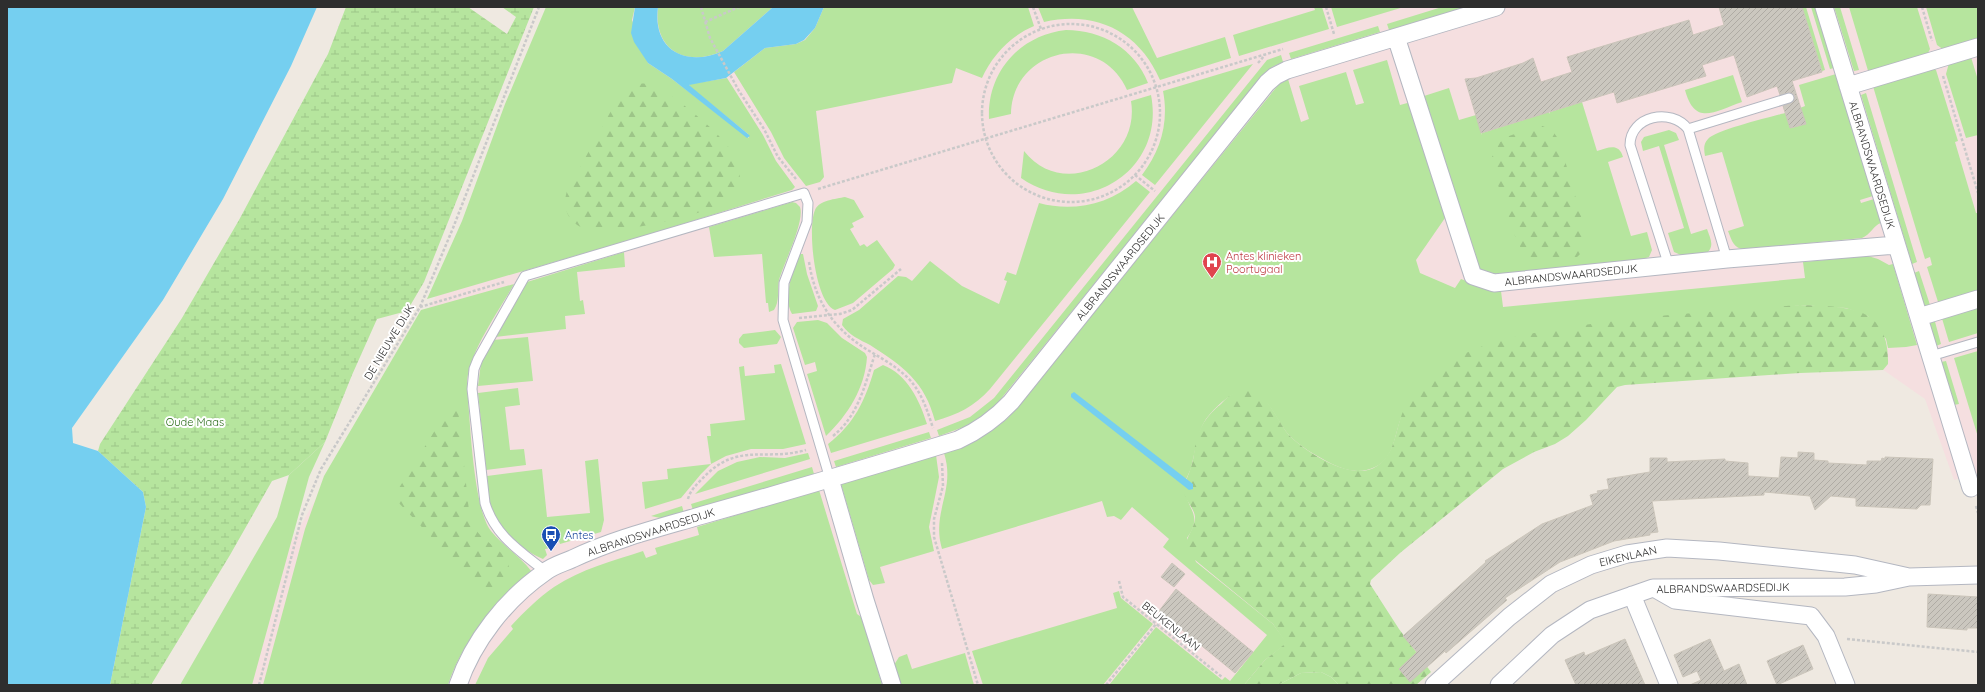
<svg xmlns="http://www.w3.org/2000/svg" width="1985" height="692" font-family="Quicksand,sans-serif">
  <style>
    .medical { fill: #f5dfe0 }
    .green { fill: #b6e59e }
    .forest { fill: url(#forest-firs) }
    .wetland { fill: url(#wetland-marsh) }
    .water { fill: #75cff0 }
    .building { fill: url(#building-hatch); stroke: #cbc5ba }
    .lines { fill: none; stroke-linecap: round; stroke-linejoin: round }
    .service-casing { stroke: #b4b7c1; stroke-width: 11 }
    .minor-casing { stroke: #b4b7c1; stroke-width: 19 }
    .path { stroke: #c9c9c9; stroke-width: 2.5; stroke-dasharray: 3 2; stroke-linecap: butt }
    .service { stroke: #fff; stroke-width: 9 }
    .minor { stroke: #fff; stroke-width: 17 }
    .labels { text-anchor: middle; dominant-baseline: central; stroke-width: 4; stroke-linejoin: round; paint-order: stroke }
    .street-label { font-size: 11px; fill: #2e2e2e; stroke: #fff }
    .health-label { font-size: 11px; fill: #be3a42; stroke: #fff; text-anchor: start }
    .park-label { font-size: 11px; fill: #2c6e1b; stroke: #fff }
    .transit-label { font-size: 11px; fill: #164399; stroke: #fff; text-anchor: start }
  </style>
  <defs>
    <pattern id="forest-firs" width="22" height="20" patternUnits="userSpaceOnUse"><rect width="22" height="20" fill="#b6e59e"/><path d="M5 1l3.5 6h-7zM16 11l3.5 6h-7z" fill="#9dc588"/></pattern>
    <pattern id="wetland-marsh" width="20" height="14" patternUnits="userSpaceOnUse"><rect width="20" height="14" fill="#b6e59e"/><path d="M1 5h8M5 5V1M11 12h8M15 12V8" fill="none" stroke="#9dc588"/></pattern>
    <pattern id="building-hatch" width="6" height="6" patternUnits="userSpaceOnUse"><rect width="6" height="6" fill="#cbc7bf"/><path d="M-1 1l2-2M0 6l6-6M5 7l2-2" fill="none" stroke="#afaba4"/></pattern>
  </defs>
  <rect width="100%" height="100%" fill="#efe9e1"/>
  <path class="medical" d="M577 7H1978V473L1954 480 1925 399 1882 369 1637 377 1610 384 1466 480 1269 685H215L209 680 500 188Z"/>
  <path class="green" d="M546 7H635L632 20 648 63 672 79 749 138 748 134 689 86 690 84 727 78 763 135 776 161 795 187 792 190 654 233 427 299 462 221 505 104Z
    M658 7H773L723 51C685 68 653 50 658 7Z
    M824 7H1028L1034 26C1010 36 992 56 982 78L956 68 952 83 816 111 824 177 820 182 806 186 784 158 771 132 734 72 765 48 796 44 805 40 815 28Z
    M1038 7H1132L1157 58 1225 37 1231 58 1160 80C1139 31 1095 10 1044 22Z
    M1314 7H1322L1329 29 1239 56 1233 35 1315 10Z
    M1331 7H1404L1337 27Z
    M1442 7H1466L1389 30 1387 24Z
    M1802 7H1806L1825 70 1822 71Z
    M1811 7H1816L1834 68 1830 69Z
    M1834 7H1840L1859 70 1854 71Z
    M1849 7H1917L1930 49 1928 53 1869 74Z
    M1926 7H1978V43L1944 50 1937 45Z
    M1378 26 1380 32 1291 59 1289 53Z
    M1066 30C1102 30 1135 49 1148 83L1127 90C1100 29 1012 49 1011 114L989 119C987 72 1020 35 1066 30Z
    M1970 54 1978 80V135L1966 138 1946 74 1949 63Z
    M1281 55 1283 62 1272 67 1260 79 996 405 972 424 939 436 937 430 970 417 994 398 1267 60Z
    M1387 60 1400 105 1411 102 1445 218 1416 260 1420 273 1455 288 1461 279 1493 291H1501L1503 307 1805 278 1803 262 1868 256 1878 259 1889 265 1893 264 1917 345 1906 347 1888 348 1886 339 1868 316 1846 308 1800 305 1446 365C1430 379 1415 393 1404 412 1394 428 1397 457 1375 467 1361 474 1346 471 1332 464 1315 455 1300 447 1287 433 1279 423 1274 410 1265 401 1246 380 1225 397 1210 414 1197 428 1196 450 1191 468 1189 474 1184 481 1185 487 1186 510 1204 514 1187 538L1196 562 1273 624 1287 643 1265 660 1244 685H1109L1156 627 1222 680 1225 677 1230 681 1267 635 1163 547 1169 539 1132 507 1121 520 1114 516 1107 517 1102 501 942 549C931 512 956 491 944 453 969 445 988 435 1008 418L1279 84 1288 79 1301 122 1309 119 1299 86 1346 72 1356 105 1364 103 1353 70Z
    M1253 64 1155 185 1142 175C1161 150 1169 122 1163 91Z
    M1933 68 1936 70 1958 141 1955 142 1976 213H1978V294L1939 305 1927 267 1932 265 1930 257 1925 259 1872 83Z
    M1836 74 1873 196 1860 200 1861 203 1874 199 1881 223C1874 225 1870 235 1862 238L1746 249C1734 250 1732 241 1728 231L1744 226 1722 152 1705 156C1704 150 1703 144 1708 139 1716 130 1771 117 1785 113L1791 128 1806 124 1800 108 1805 106 1799 85Z
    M1733 75 1742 102C1715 111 1695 127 1685 90Z
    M1449 88 1459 120 1476 115 1482 135V133L1549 112 1550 114V112L1582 102 1597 151C1609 147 1619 143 1623 157L1608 162 1631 236 1647 232 1652 250 1649 257 1643 259 1489 275 1476 269 1424 96Z
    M1866 93 1917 262 1912 264 1861 95Z
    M1151 95C1166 171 1084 222 1021 178L1024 151C1063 201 1141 162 1131 101Z
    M1669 130 1676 133 1679 140 1664 145 1691 234 1707 229C1710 238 1715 246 1707 253L1681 255 1674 252 1668 233 1684 228 1659 146 1643 151 1641 142 1644 137Z
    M1136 181 1150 192 990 389C975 406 957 415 935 421 925 382 903 366 870 345 860 340 849 335 842 325L843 319 859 310 898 276 906 277 912 281 930 261 962 286 999 304 1007 281 1004 280 1007 272 1016 275 1039 203C1072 212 1109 205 1136 181Z
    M845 197 854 200 864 217 852 223 854 227 850 229 860 246 864 244 867 247 877 240 895 265 893 269 853 303 835 310C815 303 807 228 815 210 819 200 836 199 845 197Z
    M792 202 796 203 800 207C805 221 784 263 779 280 777 291 780 301 774 310L769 312 768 303H766L762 254 714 257 709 227Z
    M624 252 625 267 577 272 580 301 583 300 585 314 565 316 566 329 495 337 527 282Z
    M800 254H803L807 274 818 306 816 311 792 314C783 300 792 268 800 254Z
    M1919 271 1931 308 1925 309 1914 273Z
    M514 284C499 311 466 356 467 386 470 418 473 508 491 531 503 546 520 556 532 572 495 604 464 638 448 685H263L305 529 324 476 421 310Z
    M1978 304V333L1949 342 1941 315Z
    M1934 318 1941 344 1936 346 1928 320Z
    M818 320 827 323 842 338 865 353 867 357C865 388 848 415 826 436L807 374 817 371 815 362 805 365 793 328 797 322Z
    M775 330 781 337 777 344 744 348 739 343V339L743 334Z
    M528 337 533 381 478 386 481 363 493 340Z
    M1978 351V437L1954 358Z
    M1946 361 1959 404 1954 405 1941 362Z
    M781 364 806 444 783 449H751L726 456 711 464 701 474 681 498 645 509 642 482 668 479 667 469 711 464 707 436H711L710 424 745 420 739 367 744 366 745 376 775 373 774 365Z
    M883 365C907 374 920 401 927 424L831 453 828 444C854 424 865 401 874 370Z
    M518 388 520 405 505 407 510 450 524 449 526 465 486 470 478 393Z
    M929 432 931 438 836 467 834 461Z
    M325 442 309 477 252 685H180L277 517 289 475Z
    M808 453 810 459 695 494 718 471 737 462 760 457 785 458Z
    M936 455 939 477 929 527 934 551 880 567 885 583 873 585 869 580 841 484Z
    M598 459 604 520 601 532 560 544 558 538 548 541 550 548 545 549 547 555 543 559C524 551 501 533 493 513 488 502 488 488 487 476L542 469 547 517 590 513 585 461Z
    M812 467 814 474 693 510 691 504Z
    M819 490 857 614 863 618 882 685H475L488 658 513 629 511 626C524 612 538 598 554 587 581 569 613 561 643 551L646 558 657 554 655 548 699 535 697 527Z
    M682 506 684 513 665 519 651 516Z
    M1119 591 1121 598 1153 624 1103 685H983L972 651 1117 608 1113 593Z
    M965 653 974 685H900L894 665 899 657 907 654 912 669Z
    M1321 672 1331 677 1339 685H1278L1301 673Z"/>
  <path class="forest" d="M637 83C641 84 646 83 649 84 664 87 699 117 711 128 725 142 744 160 739 182 737 190 729 199 722 203 701 216 606 238 583 228 567 221 562 207 567 191L617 100 625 89Z
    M1540 125 1552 130 1559 140 1586 233C1588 243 1585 250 1577 257L1539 261C1529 259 1522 250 1517 242L1491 164 1492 157 1500 142 1509 136Z
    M1800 305C1845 307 1890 304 1888 364L1883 370 1800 373 1625 385 1617 387 1586 420 1568 436 1555 444 1534 452 1503 469 1400 553 1371 580 1370 584 1399 629 1431 672 1416 685H1339L1331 677 1321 672 1301 673 1278 685H1244L1265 660 1286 643 1273 624 1189 555 1186 544C1188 534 1195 527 1195 517 1194 507 1184 500 1184 490 1184 483 1188 477 1190 470 1193 463 1194 454 1195 446 1198 428 1207 415 1221 404 1227 397 1236 390 1246 390 1267 390 1277 421 1288 434 1305 452 1353 483 1377 466 1395 454 1395 432 1402 414 1410 396 1430 375 1446 364 1483 340 1527 334 1570 327 1646 315 1723 311 1800 305Z
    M453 406 458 410 459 418 469 511C472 520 474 529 481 536 492 547 514 556 508 575 505 581 502 586 495 588 488 590 484 590 478 586L397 501 399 488 447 411Z"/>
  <path class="wetland" d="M346 7H468L507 34 516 17 502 7H534L424 282 407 311 377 319 352 375 325 442 289 475 272 481 230 555 151 685H110L146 507 143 492 98 451 100 444 182 318 239 220 328 54Z"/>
  <path class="water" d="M7 7H317L291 66 223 199 163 300 72 428 73 443 98 451 143 492 146 507 110 685H7Z
    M635 7H658C652 50 686 68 723 51L773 7H824L815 28 804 40 796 44 765 48 726 78 689 85 748 134 750 136 747 138 672 79 648 63 634 42 631 33Z
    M1074 392 1193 484V489L1189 490 1071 397V394Z"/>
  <path class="building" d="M1719 7H1802L1822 72 1792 81 1806 124 1790 128 1783 106 1793 102 1795 96 1790 92 1780 95 1777 86 1747 97 1734 55 1702 65 1706 76 1617 103 1614 92 1481 133 1465 79 1476 78 1523 63 1533 58 1541 82 1572 72 1567 57 1689 20 1693 35 1724 25Z
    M1798 452 1814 453V460L1828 461V463L1867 465V461H1881L1882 458 1885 459V457L1933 459 1930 505H1921L1917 509 1856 506V498L1831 496 1815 510 1810 496 1764 492V495L1652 501 1658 532 1650 533V535L1614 541 1560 562 1505 598 1507 600 1446 653 1445 651 1410 682 1399 669 1417 652 1403 636 1486 562 1485 561 1542 524 1593 505 1590 495 1598 493 1597 491 1609 489 1607 479 1650 472V458H1667V462L1725 459V461L1748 463V476L1779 478 1781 457 1798 458Z
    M1172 563 1185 574 1174 587 1161 577Z
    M1176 589 1253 652 1235 673 1159 611Z
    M1928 594 1978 597V628H1967V630L1927 627Z
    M1625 639 1645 685H1576L1565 660 1584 652 1585 656Z
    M1710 639 1724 671 1739 664 1747 685H1690L1701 680 1697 671 1683 677 1674 655Z
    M1803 645 1813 669 1777 685 1767 661Z"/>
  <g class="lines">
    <defs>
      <path id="service" d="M1688 129 1789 98
        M1669 266 1630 145C1630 116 1671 107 1688 129L1727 259
        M1931 356 1978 342
        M545 571C520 551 495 536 485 503L472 389 474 369 478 359 525 276 804 193 808 203 807 222 784 283 783 320 830 479"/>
      <path id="minor" d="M1824 7 1971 488
        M1396 37 1473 276 1494 283 1727 259 1896 245
        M1848 86 1978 47
        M1919 317 1978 299
        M830 479 865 600 892 685
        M1654 588 1675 600 1811 616 1826 636 1846 685
        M1632 595 1669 685
        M458 685C473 641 506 599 545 572 552 566 563 563 572 559 614 539 659 528 703 515 789 491 873 466 958 440 980 430 995 419 1011 402L1267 83 1275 76 1287 70 1496 7
        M1434 685 1509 617 1551 584 1591 565 1627 554 1667 548 1719 551 1855 565 1909 577
        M1499 685 1552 635 1590 610 1653 588 1845 587 1876 584 1909 577 1978 575"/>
    </defs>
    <use href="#service" class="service-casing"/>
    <use href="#minor" class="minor-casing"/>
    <path class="path" d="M701 7 710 38 739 91 764 129 778 157 796 179
      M1033 7 1041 29
      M1326 7 1334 34
      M1922 7 1932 41
      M705 22 739 7
      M982 113a89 89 0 1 1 178 0a89 89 0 1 1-178 0Z
      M1258 63 1265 55
      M1943 76 1978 193
      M1135 175 1155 191
      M818 189 1283 49
      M809 262C815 301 833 328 866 349 881 358 896 366 909 379 922 393 927 410 933 428
      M420 307 504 282
      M799 318 840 314 852 310 901 269
      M833 436C859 415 865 384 875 354
      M942 463 943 486 934 519V537L978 685
      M688 499C690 491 696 485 702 479 737 441 765 462 806 450
      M1976 506 1978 513
      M1119 581 1123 597 1222 677
      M1847 639 1978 652
      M259 685 302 515 321 469 420 307 453 228 539 7
      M1106 685 1156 624"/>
    <use href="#service" class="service"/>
    <use href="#minor" class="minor"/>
  </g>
  <defs>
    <symbol id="hospital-pin" viewBox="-11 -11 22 30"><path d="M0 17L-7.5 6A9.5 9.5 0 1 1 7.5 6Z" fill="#e0444e" stroke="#fff"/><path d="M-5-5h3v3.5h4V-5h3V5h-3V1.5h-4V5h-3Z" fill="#fff"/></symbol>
    <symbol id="bus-pin" viewBox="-11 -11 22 30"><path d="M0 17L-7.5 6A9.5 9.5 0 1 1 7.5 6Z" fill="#1a4fb4" stroke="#fff"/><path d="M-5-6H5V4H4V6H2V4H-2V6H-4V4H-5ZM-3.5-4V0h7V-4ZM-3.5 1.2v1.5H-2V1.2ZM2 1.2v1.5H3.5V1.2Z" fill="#fff"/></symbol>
  </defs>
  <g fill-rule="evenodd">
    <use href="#hospital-pin" x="1201" y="251" width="22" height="30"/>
    <use href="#bus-pin" x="540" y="524" width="22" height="30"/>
  </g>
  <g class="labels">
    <g class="street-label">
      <text transform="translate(1872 165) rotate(73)">ALBRANDSWAARDSEDIJK</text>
      <text transform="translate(1120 267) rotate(-51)">ALBRANDSWAARDSEDIJK</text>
      <text transform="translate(1571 275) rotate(-6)">ALBRANDSWAARDSEDIJK</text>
      <text transform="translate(389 342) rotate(-59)">DE NIEUWE DIJK</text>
      <text transform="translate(651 532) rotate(-18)">ALBRANDSWAARDSEDIJK</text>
      <text transform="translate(1628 556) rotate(-13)">EIKENLAAN</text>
      <text transform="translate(1723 588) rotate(-1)">ALBRANDSWAARDSEDIJK</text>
      <text transform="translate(1171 626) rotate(39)">BEUKENLAAN</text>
    </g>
    <g class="health-label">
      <text x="1226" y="256">Antes klinieken<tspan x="1226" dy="13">Poortugaal</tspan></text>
    </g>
    <g class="park-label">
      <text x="195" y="422">Oude Maas</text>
    </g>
    <g class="transit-label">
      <text x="565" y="535">Antes</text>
    </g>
  </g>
  <rect width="1985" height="692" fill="none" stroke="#2e2e2e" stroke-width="16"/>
</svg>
